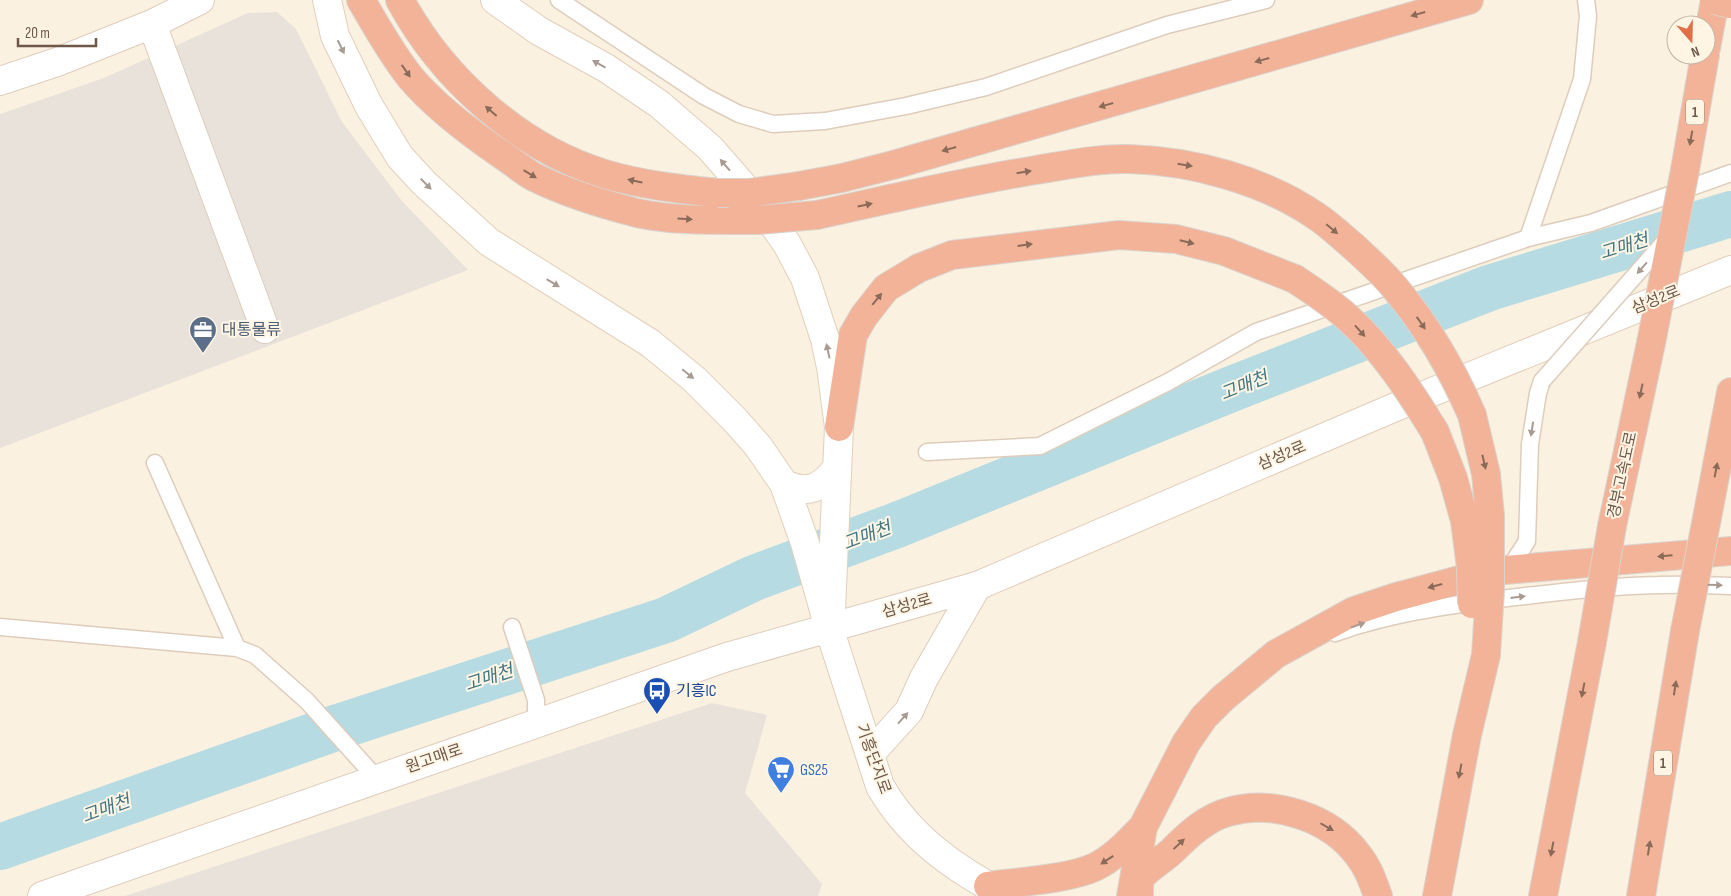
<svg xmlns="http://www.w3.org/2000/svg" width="1731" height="896" font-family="'Sofia Sans Condensed','Noto Sans KR',sans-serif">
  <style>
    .industrial { fill: #e9e2db }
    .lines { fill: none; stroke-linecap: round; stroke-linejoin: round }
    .river { stroke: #b6dbe3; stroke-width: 46 }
    .service-casing { stroke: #decdbc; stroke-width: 19 }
    .minor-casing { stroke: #decdbc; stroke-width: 30 }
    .tertiary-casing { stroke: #decdbc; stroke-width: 30 }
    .secondary-casing { stroke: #e3cfbb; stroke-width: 30 }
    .motorway-casing { stroke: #dad4d0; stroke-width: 30 }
    .service { stroke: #fff; stroke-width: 16 }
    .minor { stroke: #fff; stroke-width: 28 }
    .tertiary { stroke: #fff; stroke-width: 28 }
    .secondary { stroke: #fff; stroke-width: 28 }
    .motorway { stroke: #f3b398; stroke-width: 28 }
    .service-bridge-casing { stroke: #decdbc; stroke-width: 19; stroke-linecap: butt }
    .motorway-bridge-casing { stroke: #dad4d0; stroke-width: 30; stroke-linecap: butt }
    .service-bridge { stroke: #fff; stroke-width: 16 }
    .motorway-bridge { stroke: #f3b398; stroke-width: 28 }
    .oneway { fill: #8a6a59 }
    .oneway2 { fill: #a99b92 }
    .labels { text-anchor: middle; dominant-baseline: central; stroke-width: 4; stroke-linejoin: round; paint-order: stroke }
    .shield { fill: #fef5e5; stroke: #9b8778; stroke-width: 1 }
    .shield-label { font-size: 15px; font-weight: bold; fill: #705849 }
    .street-label { font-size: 16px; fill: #705849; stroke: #fef5e5 }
    .service-label { font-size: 16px; fill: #4e5e75; stroke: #fef5e5; text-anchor: start }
    .transit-label { font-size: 16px; fill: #164399; stroke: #fef5e5; text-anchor: start }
    .shop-label { font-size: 16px; fill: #366cbe; stroke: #fef5e5; text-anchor: start }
    .water-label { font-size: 18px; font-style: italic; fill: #437683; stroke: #fef5e5 }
  </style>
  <rect width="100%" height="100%" fill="#fbf1e0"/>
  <path class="industrial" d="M277 12 296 29 342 122 402 201 468 270 0 448V114L104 78 248 13Z
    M712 703 767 715 745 793 822 884 818 896H125Z"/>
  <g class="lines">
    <path class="river" d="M0 847 341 726 666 620 754 578 897 525 1234 388 1489 288 1731 214"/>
    <defs>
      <path id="service" d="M559 0 704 96 739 114 773 124 825 121 906 106 986 87 1167 25 1266 0
        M1528 238 1582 79 1588 16 1586 0
        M927 452 1040 446 1168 382 1256 332 1528 238 1591 223 1731 173
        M155 463 237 648
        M1509 569 1527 541 1530 444 1538 393 1542 381
        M0 627 237 648 255 655 307 701 377 779
        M512 627 536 700V724
        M1335 633C1389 614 1443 606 1499 599 1552 593 1606 586 1659 585 1683 584 1707 585 1731 586"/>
      <path id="minor" d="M152 24 265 329
        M0 81 57 62 152 24 200 0"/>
      <path id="tertiary" d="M829 628 880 786C909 837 956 870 1007 896
        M870 754 909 711 924 678 977 586
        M42 896 727 657 977 586"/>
      <path id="secondary" d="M327 0 335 36 369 106 400 157 424 183 489 242 650 343 694 379 735 420 758 446 784 484 805 543 829 628
        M495 0 539 31 606 68 659 104 710 148 759 204 787 244 805 278 825 339 831 367 839 427 831 611
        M784 484C808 495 822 488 837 468
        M977 586 1393 408 1731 270"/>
      <path id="motorway" d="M361 0C376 26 391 53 410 77 435 107 470 133 502 155 513 162 523 171 534 177 566 193 602 204 637 213 669 220 703 220 735 220
        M400 0C442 78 519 148 605 174 642 185 679 189 718 193
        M1706 48 1715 0
        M1685 170 1705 55
        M799 186 842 178 893 165 1469 0
        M817 215C890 199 962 182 1036 170 1067 165 1098 158 1130 159 1192 161 1264 180 1316 216 1330 225 1342 237 1354 247
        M1472 415 1486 474 1490 516
        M839 427 853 335 864 316 886 288 919 268 952 255 1119 235 1176 239 1224 251 1295 279
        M1435 432 1453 478 1465 521
        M1707 518 1731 392
        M1612 526 1651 343
        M988 886C1019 882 1069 879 1095 867 1114 858 1128 842 1143 827
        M1139 894C1139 889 1139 880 1142 876 1147 869 1165 858 1172 851 1188 835 1206 818 1228 812 1273 799 1330 817 1358 855 1368 867 1373 882 1378 896
        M1131 896 1143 827 1186 743 1204 717 1223 698 1276 654 1354 611 1396 597 1493 571 1731 551
        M1437 896 1467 735 1486 655
        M1543 896 1592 642
        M1641 896 1685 631"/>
    </defs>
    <use href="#service" class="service-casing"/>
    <use href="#minor" class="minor-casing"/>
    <use href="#tertiary" class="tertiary-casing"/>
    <use href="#secondary" class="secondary-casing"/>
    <use href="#motorway" class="motorway-casing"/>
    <use href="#service" class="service"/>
    <use href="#minor" class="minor"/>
    <use href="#tertiary" class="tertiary"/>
    <use href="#secondary" class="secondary"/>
    <use href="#motorway" class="motorway"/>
    <defs>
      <path id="service-bridge" d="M1542 381 1669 237"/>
      <path id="motorway-bridge" d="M1714 0 1731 4
        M718 193H749L799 186
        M735 220H759L817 215
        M1354 247C1368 260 1383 273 1395 288 1427 326 1452 369 1472 415
        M1295 279C1313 291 1332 303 1348 318 1383 349 1411 393 1435 432
        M1651 343 1685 170
        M1465 521 1471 568 1472 604
        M1685 631 1707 518
        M1592 642 1612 526
        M1486 655 1490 590V516"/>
    </defs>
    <use href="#service-bridge" class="service-bridge-casing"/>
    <use href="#motorway-bridge" class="motorway-bridge-casing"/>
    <use href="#service-bridge" class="service-bridge"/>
    <use href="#motorway-bridge" class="motorway-bridge"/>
  </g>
  <defs><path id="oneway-solid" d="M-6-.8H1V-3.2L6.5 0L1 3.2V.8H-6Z" transform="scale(1.25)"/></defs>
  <g class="oneway">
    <use href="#oneway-solid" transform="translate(1418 14) rotate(164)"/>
    <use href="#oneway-solid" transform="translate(1262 60) rotate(164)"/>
    <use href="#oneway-solid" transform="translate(406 71) rotate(55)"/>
    <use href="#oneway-solid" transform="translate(1106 105) rotate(164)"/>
    <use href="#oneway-solid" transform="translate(491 111) rotate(-139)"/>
    <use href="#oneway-solid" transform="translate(1691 138) rotate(100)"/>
    <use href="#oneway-solid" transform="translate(949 149) rotate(164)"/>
    <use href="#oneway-solid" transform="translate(1185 165) rotate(9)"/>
    <use href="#oneway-solid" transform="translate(1024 172) rotate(-9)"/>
    <use href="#oneway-solid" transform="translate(530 174) rotate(31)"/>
    <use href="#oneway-solid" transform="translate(635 181) rotate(-168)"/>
    <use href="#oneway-solid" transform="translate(865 205) rotate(-12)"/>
    <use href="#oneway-solid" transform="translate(685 219) rotate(4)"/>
    <use href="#oneway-solid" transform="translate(1332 229) rotate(40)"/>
    <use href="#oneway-solid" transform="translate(1187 242) rotate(14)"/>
    <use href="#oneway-solid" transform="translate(1025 245) rotate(-8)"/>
    <use href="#oneway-solid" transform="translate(877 299) rotate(-51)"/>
    <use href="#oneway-solid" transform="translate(1421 323) rotate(55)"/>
    <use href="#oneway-solid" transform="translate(1360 331) rotate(48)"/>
    <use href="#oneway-solid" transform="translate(1641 391) rotate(102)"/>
    <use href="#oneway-solid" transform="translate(1484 462) rotate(77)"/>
    <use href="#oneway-solid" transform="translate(1716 470) rotate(-79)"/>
    <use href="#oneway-solid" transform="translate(1665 556) rotate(175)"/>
    <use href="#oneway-solid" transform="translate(1435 586) rotate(165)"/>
    <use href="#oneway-solid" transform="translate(1675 688) rotate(-81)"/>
    <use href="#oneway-solid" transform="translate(1583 690) rotate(101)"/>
    <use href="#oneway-solid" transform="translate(1460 771) rotate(101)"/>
    <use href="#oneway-solid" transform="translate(1327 827) rotate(30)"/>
    <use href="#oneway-solid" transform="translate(1179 844) rotate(-43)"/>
    <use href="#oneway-solid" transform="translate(1649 848) rotate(-81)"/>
    <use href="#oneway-solid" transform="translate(1552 849) rotate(101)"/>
    <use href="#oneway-solid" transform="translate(1107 860) rotate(147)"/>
  </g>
  <g class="oneway2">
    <use href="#oneway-solid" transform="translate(341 47) rotate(64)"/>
    <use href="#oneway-solid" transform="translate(599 64) rotate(-151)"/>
    <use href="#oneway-solid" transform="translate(725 165) rotate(-131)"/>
    <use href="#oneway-solid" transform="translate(426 184) rotate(45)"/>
    <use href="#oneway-solid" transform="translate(1642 268) rotate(131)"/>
    <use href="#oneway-solid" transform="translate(553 283) rotate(31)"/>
    <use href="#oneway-solid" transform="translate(828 351) rotate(-102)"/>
    <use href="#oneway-solid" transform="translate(688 374) rotate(39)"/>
    <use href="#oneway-solid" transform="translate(1532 429) rotate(99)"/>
    <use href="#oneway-solid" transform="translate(1715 585) rotate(1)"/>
    <use href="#oneway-solid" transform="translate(1518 597) rotate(-7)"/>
    <use href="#oneway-solid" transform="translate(1358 625) rotate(-19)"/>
    <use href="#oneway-solid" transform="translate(903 718) rotate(-48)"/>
  </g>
  <defs>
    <symbol id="office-pin" viewBox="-11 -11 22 30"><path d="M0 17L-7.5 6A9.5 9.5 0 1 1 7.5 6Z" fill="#5c6f8a" stroke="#fef5e5"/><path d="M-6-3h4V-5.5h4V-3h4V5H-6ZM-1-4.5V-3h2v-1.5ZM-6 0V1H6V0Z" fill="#fff"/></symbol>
    <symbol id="bus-pin" viewBox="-11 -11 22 30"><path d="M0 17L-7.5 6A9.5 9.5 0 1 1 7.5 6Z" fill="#1a4fb4" stroke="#fef5e5"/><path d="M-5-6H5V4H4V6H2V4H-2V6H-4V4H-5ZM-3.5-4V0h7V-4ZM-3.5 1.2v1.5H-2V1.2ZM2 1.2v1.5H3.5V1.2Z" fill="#fff"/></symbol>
    <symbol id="supermarket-pin" viewBox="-11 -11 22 30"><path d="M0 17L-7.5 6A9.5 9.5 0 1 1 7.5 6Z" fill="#3f7fe0" stroke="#fef5e5"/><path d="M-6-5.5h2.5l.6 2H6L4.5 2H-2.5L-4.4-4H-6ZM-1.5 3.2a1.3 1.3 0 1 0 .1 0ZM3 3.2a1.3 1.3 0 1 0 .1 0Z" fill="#fff"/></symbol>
  </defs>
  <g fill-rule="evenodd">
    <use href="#office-pin" x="187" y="314" width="32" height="43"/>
    <use href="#bus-pin" x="641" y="675" width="32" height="43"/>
    <use href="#supermarket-pin" x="765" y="754" width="32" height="43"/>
  </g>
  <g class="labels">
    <g class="shield">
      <rect x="1686" y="99.5" width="18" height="25" rx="4"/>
      <rect x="1654" y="750.5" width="18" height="25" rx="4"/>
    </g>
    <g class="shield-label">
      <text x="1695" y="112">1</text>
      <text x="1663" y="763">1</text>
    </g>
    <g class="street-label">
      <text transform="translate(1656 300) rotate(-22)">삼성2로</text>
      <text transform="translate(1282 456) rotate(-23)">삼성2로</text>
      <text transform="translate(1623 475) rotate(-78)">경부고속도로</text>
      <text transform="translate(907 606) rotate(-16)">삼성2로</text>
      <text transform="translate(434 759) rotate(-19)">원고매로</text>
      <text transform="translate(873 759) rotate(70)">기흥단지로</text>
    </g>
    <g class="service-label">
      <text x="222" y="330">대통물류</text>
    </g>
    <g class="transit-label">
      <text x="676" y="691">기흥IC</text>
    </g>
    <g class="shop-label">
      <text x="800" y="770">GS25</text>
    </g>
    <g class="water-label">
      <text transform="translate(1624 247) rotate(-17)">고매천</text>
      <text transform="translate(1244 386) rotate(-22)">고매천</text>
      <text transform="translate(867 536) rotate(-21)">고매천</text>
      <text transform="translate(489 678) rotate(-18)">고매천</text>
      <text transform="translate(106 809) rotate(-20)">고매천</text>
    </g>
  </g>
  <g transform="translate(1691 40) rotate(160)"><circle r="24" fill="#fef5e5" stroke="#c5b6a7"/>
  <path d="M0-4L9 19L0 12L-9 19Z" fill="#e17049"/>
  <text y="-8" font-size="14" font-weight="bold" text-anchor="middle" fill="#705849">N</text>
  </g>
  <path d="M18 38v8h78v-8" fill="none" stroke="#705849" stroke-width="2.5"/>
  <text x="25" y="38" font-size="15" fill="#705849" stroke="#fef5e5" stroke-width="4" paint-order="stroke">20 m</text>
</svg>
